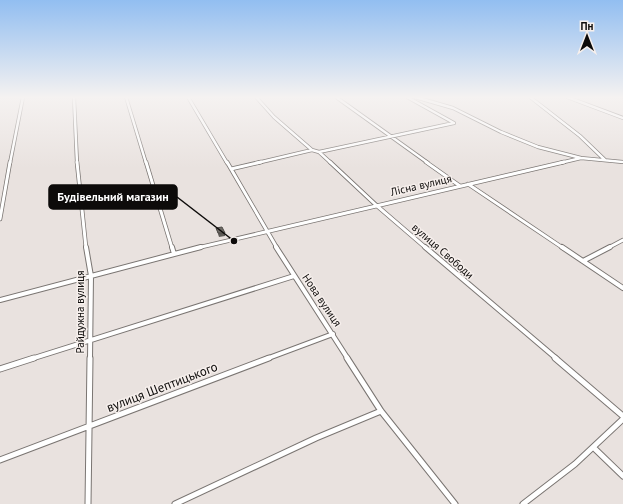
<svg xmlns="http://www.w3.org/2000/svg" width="623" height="504" font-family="'PT Sans',sans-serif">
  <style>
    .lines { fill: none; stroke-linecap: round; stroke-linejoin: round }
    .minor-far3-casing { stroke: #7a7572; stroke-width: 4 }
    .minor-far2-casing { stroke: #7a7572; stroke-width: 4.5 }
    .minor-far1-casing { stroke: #7a7572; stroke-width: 6 }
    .minor-casing { stroke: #7a7572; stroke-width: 7 }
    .minor-far3 { stroke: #fff; stroke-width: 2.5 }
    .minor-far2 { stroke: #fff; stroke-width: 3 }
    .minor-far1 { stroke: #fff; stroke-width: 4 }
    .minor { stroke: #fff; stroke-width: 5 }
    .wall { fill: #5f5c58 }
    .building { fill: #6f6b66; stroke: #4e4b47 }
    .labels { text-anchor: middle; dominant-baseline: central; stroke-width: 3; stroke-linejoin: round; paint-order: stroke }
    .street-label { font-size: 11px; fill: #0d0b0a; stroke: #f6efec }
    .near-street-label { font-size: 13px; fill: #0d0b0a; stroke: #f6efec }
    .leader { fill: none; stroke: #0d0b0a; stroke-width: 1.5 }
    .callout-dot { fill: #0d0b0a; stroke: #f6efec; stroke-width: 1.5 }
    .callout { fill: #0d0b0a; stroke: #0d0b0a; stroke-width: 1.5 }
    .callout-label { font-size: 12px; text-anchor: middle; font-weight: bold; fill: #fff }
  </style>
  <rect width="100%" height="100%" fill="#e9e2df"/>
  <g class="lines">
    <defs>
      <path id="minor-far3" d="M74 97 77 163
        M126 97 146 163
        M188 97 227 163
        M256 97 274 117 312 150 319 152 331 163
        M336 97 428 163
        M415 97 453 108 501 132 538 147 581 158 623 162
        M530 97 580 136 605 160
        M567 97 623 118
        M319 152 454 123 407 97
        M10 163 23 97
        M257 163 312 150
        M560 163 581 158"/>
      <path id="minor-far2" d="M77 162 86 248
        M146 162 172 248
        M227 162 277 248
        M330 162 376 205 426 248
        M426 162 460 186
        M231 169 261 162
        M468 184 563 248
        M0 219 10 162
        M197 248 564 162
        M608 248 623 240"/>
      <path id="minor-far1" d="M86 247 91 276 90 359
        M172 247 174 254
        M276 247 348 359
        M425 247 557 359
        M562 247 623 288
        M583 261 610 247
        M0 300 201 247
        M31 359 294 276
        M266 359 333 334"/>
      <path id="minor" d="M347 358 381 411 455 504
        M555 358 623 416
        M0 369 34 358
        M594 448 623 476
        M0 460 269 358
        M88 504 90 358
        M175 504 316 438 381 411
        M523 504 575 464 623 419"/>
    </defs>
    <use href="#minor-far3" class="minor-far3-casing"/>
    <use href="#minor-far2" class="minor-far2-casing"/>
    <use href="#minor-far1" class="minor-far1-casing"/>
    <use href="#minor" class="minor-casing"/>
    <use href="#minor-far3" class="minor-far3"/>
    <use href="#minor-far2" class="minor-far2"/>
    <use href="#minor-far1" class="minor-far1"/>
    <use href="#minor" class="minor"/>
  </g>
  <path class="wall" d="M216 228 225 233V236L219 237Z"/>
  <path class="building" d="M222 227 225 233H218L216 228Z"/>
  <linearGradient id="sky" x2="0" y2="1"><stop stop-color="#92bef1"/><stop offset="0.58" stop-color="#f5f2f1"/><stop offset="1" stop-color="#f5f2f1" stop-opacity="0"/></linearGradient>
  <rect width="623" height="168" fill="url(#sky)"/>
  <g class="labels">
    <g class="street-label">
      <text transform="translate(421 185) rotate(-13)">Лісна вулиця</text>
      <text transform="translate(443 251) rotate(41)">вулиця Свободи</text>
      <text transform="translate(322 300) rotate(56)">Нова вулиця</text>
      <text transform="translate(80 312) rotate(-90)">Райдужна вулиця</text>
    </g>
    <g class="near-street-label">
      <text transform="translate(162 387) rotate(-21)">вулиця Шептицького</text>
    </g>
  </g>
  <path class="leader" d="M234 241L177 197"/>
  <circle class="callout-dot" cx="234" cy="241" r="4"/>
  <rect class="callout" x="49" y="185" width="128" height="24" rx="4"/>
  <g class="callout-label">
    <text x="113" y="201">Будівельний магазин</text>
  </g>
  <g transform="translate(587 36)" stroke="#f6efec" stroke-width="3" paint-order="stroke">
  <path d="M0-3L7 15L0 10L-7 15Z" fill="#0d0b0a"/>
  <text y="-6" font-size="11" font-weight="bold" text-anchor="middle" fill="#0d0b0a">Пн</text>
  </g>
</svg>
